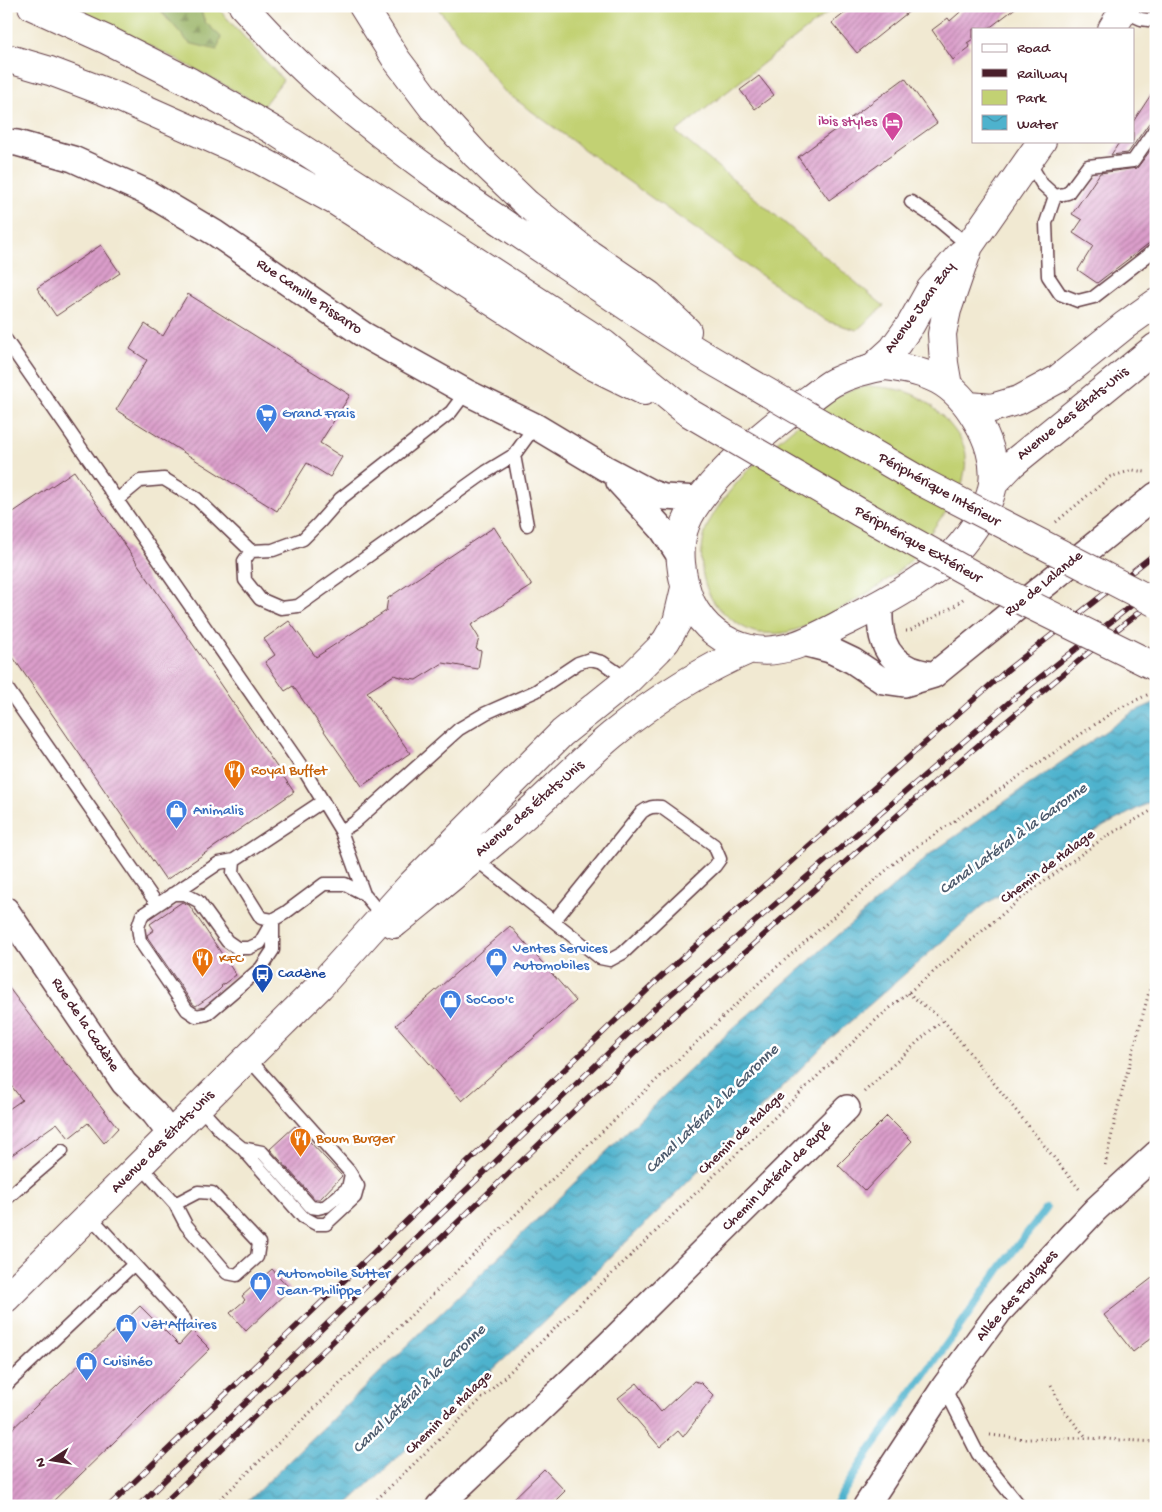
<svg xmlns="http://www.w3.org/2000/svg" width="1162" height="1512" font-family="'Gochi Hand',sans-serif">
  <style>
    .green { fill: #c2d173; stroke: #86784f }
    .forest { fill: url(#forest-firs); stroke: #726948 }
    .water { fill: url(#water-waves); stroke: #4c687c }
    .lines { fill: none; stroke-linecap: round; stroke-linejoin: round }
    .stream { stroke: #4eb2cd; stroke-width: 8 }
    .building { fill: url(#building-hatch) }
    .service-casing { stroke: #633d44; stroke-width: 15 }
    .minor-casing { stroke: #633d44; stroke-width: 28 }
    .primary-casing { stroke: #633d44; stroke-width: 30 }
    .motorway-casing { stroke: #633d44; stroke-width: 30 }
    .path { stroke: #633d44; stroke-width: 3; stroke-dasharray: 1 4; stroke-linecap: butt }
    .service { stroke: #fff; stroke-width: 12 }
    .minor { stroke: #fff; stroke-width: 25 }
    .primary { stroke: #fff; stroke-width: 28 }
    .motorway { stroke: #fff; stroke-width: 28 }
    .rail-casing { stroke: #4a1f2b; stroke-width: 5.5 }
    .rail { stroke: #fff; stroke-width: 4; stroke-dasharray: 11; stroke-linecap: butt }
    .motorway-bridge-casing { stroke: #633d44; stroke-width: 30; stroke-linecap: butt }
    .motorway-bridge { stroke: #fff; stroke-width: 28 }
    .labels { text-anchor: middle; dominant-baseline: central; stroke-width: 5; stroke-linejoin: round; paint-order: stroke }
    .hotel-label { font-size: 15px; fill: #b23c85; stroke: #fff; text-anchor: end }
    .street-label { font-size: 15px; fill: #4a1f2b; stroke: #fff }
    .shop-label { font-size: 15px; fill: #366cbe; stroke: #fff; text-anchor: start }
    .food-label { font-size: 15px; fill: #c56008; stroke: #fff; text-anchor: start }
    .transit-label { font-size: 15px; fill: #164399; stroke: #fff; text-anchor: start }
    .water-label { font-size: 16px; font-style: italic; fill: #4c5a6c; stroke: #fff }
  </style>
  <defs>
    <pattern id="forest-firs" width="22" height="20" patternUnits="userSpaceOnUse" patternTransform="scale(1.25)"><rect width="22" height="20" fill="#99b365"/><path d="M5 1l3.5 6h-7zM16 11l3.5 6h-7z" fill="#7f9153"/></pattern>
    <pattern id="water-waves" width="16" height="10" patternUnits="userSpaceOnUse" patternTransform="scale(1.25)"><rect width="16" height="10" fill="#4eb2cd"/><path d="M0 5q4-4 8 0t8 0" fill="none" stroke="#4390a7"/></pattern>
    <pattern id="building-hatch" width="6" height="6" patternUnits="userSpaceOnUse" patternTransform="scale(1.25)"><rect width="6" height="6" fill="#db9ecb"/><path d="M-1 1l2-2M0 6l6-6M5 7l2-2" fill="none" stroke="#b480a5"/></pattern>
  </defs>
  <rect width="100%" height="100%" fill="#fff"/>
  <filter id="ink" filterUnits="userSpaceOnUse"><feTurbulence type="fractalNoise" baseFrequency=".02" numOctaves="2"/><feDisplacementMap in="SourceGraphic" scale="10" xChannelSelector="R" yChannelSelector="G"/><feConvolveMatrix kernelMatrix="1 2 1 2 8 2 1 2 1" color-interpolation-filters="sRGB"/></filter>
  <filter id="wash" filterUnits="userSpaceOnUse"><feTurbulence type="fractalNoise" baseFrequency=".0096" numOctaves="4" result="noise"/><feDisplacementMap in="SourceGraphic" scale="20" xChannelSelector="R" yChannelSelector="G"/><feGaussianBlur stdDeviation="1.12" result="paint"/><feColorMatrix in="noise" values="0 0 0 0 0 0 0 0 0 0 0 0 0 0 0 0 0 1.4 0 .05"/><feComposite in="paint" operator="in"/></filter>
  <g filter="url(#wash)">
    <rect width="100%" height="100%" fill="#f1e9d2"/>
    <path class="green" d="M73 6H157L168 20 220 37 205 22 199 6H216L283 80 263 106 182 62Z
      M436 6H836L676 132 884 306 857 330 826 321 608 167 504 91Z
      M869 386C904 389 920 392 945 419 954 429 967 444 966 459 966 467 962 487 959 494 955 504 944 513 938 522 929 534 921 549 911 560 885 584 861 598 830 614 815 622 800 630 783 633 776 634 767 633 760 633 745 632 721 613 713 601 700 580 699 556 705 533 717 490 809 407 850 390 856 388 863 387 869 386Z"/>
    <path class="forest" d="M157 6H199L205 22 221 37 217 50 189 43Z"/>
    <path class="water" d="M1156 702V799L1102 827 983 906 828 1041 682 1188 527 1338 345 1506H243L731 1030 930 854 1133 712Z"/>
    <g class="lines">
      <path class="stream" d="M834 1506 873 1446 962 1323 1000 1268 1046 1209"/>
    </g>
    <g id="blocks">
      <path class="building" d="M854 6H916L857 53 832 23Z
        M967 6H1018L988 29H973V39L967 43 970 47 953 60 932 30 948 18 950 21Z
        M759 76 774 95 755 109 740 90Z
        M905 78 937 123 829 200 798 157Z
        M1156 87V120L1149 123 1128 153 1111 155 1120 141H1133V122Z
        M1156 143V238L1097 283 1078 270 1093 246 1073 233 1082 220 1072 214 1100 173 1137 168Z
        M101 245 120 273 56 316 37 288Z
        M188 294 350 395 320 443 342 457 330 477 307 463 277 511 116 410 147 360 130 349 145 324 163 336Z
        M74 471 294 792 166 880 6 647V517Z
        M494 527 532 586 471 625 479 638 476 649 481 651 478 669 443 663 416 680 408 679 394 675 367 692 410 753 362 786 293 686 285 691 265 662 275 655 264 639 289 621 316 657 386 611 388 598Z
        M182 902 189 905 236 975 221 986 222 987 218 991 196 1006 193 1004 148 938 147 935 154 930 150 924Z
        M510 926 576 1001 462 1101 396 1025Z
        M6 984 67 1065 68 1064 118 1128 104 1143 88 1123 69 1138 57 1123 6 1159V1111L22 1100 6 1079Z
        M887 1116 912 1141 865 1191 838 1165Z
        M295 1126 342 1176 320 1199H315L270 1149Z
        M272 1269 290 1289 246 1331 230 1313 245 1300 242 1296Z
        M1156 1275V1334L1133 1352 1104 1315Z
        M140 1306 179 1345 192 1331 210 1349 48 1506H6V1435Z
        M694 1381 701 1383 714 1396 683 1437 678 1431 660 1447 618 1398 637 1383 661 1412Z
        M544 1469 565 1491 550 1506H506Z"/>
    </g>
  </g>
  <g filter="url(#ink)">
    <use href="#blocks" fill-opacity="0" stroke="#633d44" stroke-width="1"/>
    <g class="lines">
      <defs>
        <path id="service" d="M1123 11 1141 19 1156 21
          M1029 162 1042 184 1055 196 1068 193 1088 166 1133 161 1156 128
          M1055 196 1046 223 1048 276 1060 294 1078 301 1094 297 1156 249
          M911 202 938 220 969 246
          M6 340 302 767 341 831 364 894 383 917
          M466 392 451 412 340 499 319 523 303 539 273 550 251 551 244 561 245 580 260 599 281 608 298 606 486 472 514 455
          M117 500 140 481 164 479 197 499 251 551
          M527 525 514 455 535 426
          M6 687 157 904
          M323 801 234 860 233 873 261 918 273 920 285 913 324 884H345L364 894
          M341 831 354 823 459 729 486 713 536 691 578 663 590 659 602 662 628 680
          M474 858 600 958 610 960 623 953 715 866 720 859 714 845 661 807C653 806 649 807 642 812L554 921
          M234 860 219 863 142 915 138 927 140 941 187 1010 196 1016 207 1014 261 968 273 950V920
          M172 894H185L198 901 227 941 237 948H249L260 943 272 922
          M199 1107 220 1130 242 1148 303 1217 316 1224H326L355 1197 358 1186 349 1171 248 1058
          M242 1148 262 1152 311 1207 318 1208 326 1206 348 1188 351 1174
          M140 1165 175 1204 186 1225 227 1273 237 1275 257 1257 259 1243 212 1193 198 1192 175 1204
          M6 1199 62 1151
          M89 1215 185 1320
          M6 1385 134 1264
          M944 1387 978 1454 1020 1506"/>
        <path id="minor" d="M6 142 17 143 73 159 146 192 215 233 364 335 466 392 535 426 605 468 652 493 664 497 699 499
          M619 482 662 529 681 558
          M880 605C879 632 882 657 910 669 918 672 926 673 934 675
          M803 643 830 650 853 661 883 681 904 684 934 675 1156 495
          M6 910 124 1083 154 1113 171 1135
          M439 1506 609 1344 847 1108
          M866 1506 944 1387 999 1312 1096 1209 1156 1154"/>
        <path id="primary" d="M1112 29 1126 6
          M886 366C928 371 954 381 976 419 988 438 996 462 993 484 989 511 965 543 946 561 940 567 931 572 924 577 900 594 875 607 849 620 819 635 785 657 750 649 724 643 703 627 691 603 681 579 676 547 686 523 701 484 776 422 811 398 818 393 826 386 834 382 850 374 868 369 886 366Z
          M871 369 893 349 911 324 930 290 961 254
          M948 386 944 363 942 334 947 310 969 246 1042 141
          M969 406 992 408 1019 400 1058 379 1125 325 1156 303
          M993 484 1012 464 1156 347
          M394 924C437 889 481 854 523 817 553 791 581 761 612 735 654 701 701 670 751 649
          M6 1298 320 986 412 884 562 733 628 680 658 650 666 641 677 622 685 588"/>
        <path id="motorway" d="M32 6 107 40 190 82 276 132 604 344 686 411
          M243 6C269 35 296 63 326 89 400 153 481 209 563 263 619 301 675 340 734 373
          M363 6 396 59 433 108 476 155 527 204 589 254 649 295 687 331
          M6 58 50 71 116 96 258 159 337 202 593 366 644 391"/>
      </defs>
      <use href="#service" class="service-casing"/>
      <use href="#minor" class="minor-casing"/>
      <use href="#primary" class="primary-casing"/>
      <use href="#motorway" class="motorway-casing"/>
      <path class="path" d="M1056 522 1110 477 1133 470 1145 472
        M906 631H909L956 605 963 599
        M908 993 943 1020 1080 1190
        M864 1092 923 1037 943 1020
        M1105 1165 1118 1107 1156 966
        M1051 1385 1064 1411 1087 1438
        M990 1435 1025 1439 1087 1438 1156 1442
        M213 1506 570 1162 760 982 899 859 1116 710 1151 693
        M370 1506 878 1018 1023 897 1102 839 1156 808"/>
      <use href="#service" class="service"/>
      <use href="#minor" class="minor"/>
      <use href="#primary" class="primary"/>
      <use href="#motorway" class="motorway"/>
      <defs>
        <path id="rail" d="M109 1506 662 976 1006 671 1156 553
          M138 1506 655 1008 1014 698 1156 586
          M161 1506 669 1020 938 779 1105 639 1156 599"/>
      </defs>
      <use href="#rail" class="rail-casing"/>
      <use href="#rail" class="rail"/>
      <defs>
        <path id="motorway-bridge" d="M734 373 922 482 1156 603
          M686 411 859 512 1002 591 1156 667"/>
      </defs>
      <use href="#motorway-bridge" class="motorway-bridge-casing"/>
      <use href="#motorway-bridge" class="motorway-bridge"/>
    </g>
  </g>
  <defs>
    <symbol id="hotel-pin" viewBox="-11 -11 22 30"><path d="M0 17L-7.5 6A9.5 9.5 0 1 1 7.5 6Z" fill="#d1479c" stroke="#fff"/><path d="M-6-4.5h1.5V1H6V5H4.5V3h-9V5H-6ZM-4 0a1.8 1.8 0 1 1 3.6 0ZM.5 0V-2.5h3Q6-2.5 6 0Z" fill="#fff"/></symbol>
    <symbol id="supermarket-pin" viewBox="-11 -11 22 30"><path d="M0 17L-7.5 6A9.5 9.5 0 1 1 7.5 6Z" fill="#3f7fe0" stroke="#fff"/><path d="M-6-5.5h2.5l.6 2H6L4.5 2H-2.5L-4.4-4H-6ZM-1.5 3.2a1.3 1.3 0 1 0 .1 0ZM3 3.2a1.3 1.3 0 1 0 .1 0Z" fill="#fff"/></symbol>
    <symbol id="restaurant-pin" viewBox="-11 -11 22 30"><path d="M0 17L-7.5 6A9.5 9.5 0 1 1 7.5 6Z" fill="#e8710a" stroke="#fff"/><path d="M-5-6h1v4h1v-4h1v4h1v-4h1v5L-1.5 .5V6h-2V.5L-5-1ZM5-6V6H3V1.5H1.5Q1.5-4 5-6Z" fill="#fff"/></symbol>
    <symbol id="shop-pin" viewBox="-11 -11 22 30"><path d="M0 17L-7.5 6A9.5 9.5 0 1 1 7.5 6Z" fill="#3f7fe0" stroke="#fff"/><path d="M-5-2.5h2.3a2.7 3.5 0 0 1 5.4 0H5L5.5 6h-11ZM-1.5-2.5h3a1.5 2.3 0 0 0-3 0Z" fill="#fff"/></symbol>
    <symbol id="bus-pin" viewBox="-11 -11 22 30"><path d="M0 17L-7.5 6A9.5 9.5 0 1 1 7.5 6Z" fill="#1a4fb4" stroke="#fff"/><path d="M-5-6H5V4H4V6H2V4H-2V6H-4V4H-5ZM-3.5-4V0h7V-4ZM-3.5 1.2v1.5H-2V1.2ZM2 1.2v1.5H3.5V1.2Z" fill="#fff"/></symbol>
  </defs>
  <g fill-rule="evenodd">
    <use href="#hotel-pin" x="880" y="110" width="25" height="34"/>
    <use href="#supermarket-pin" x="254" y="402" width="25" height="34"/>
    <use href="#restaurant-pin" x="222" y="758" width="25" height="34"/>
    <use href="#shop-pin" x="164" y="798" width="25" height="34"/>
    <use href="#shop-pin" x="484" y="946" width="25" height="34"/>
    <use href="#restaurant-pin" x="190" y="946" width="25" height="34"/>
    <use href="#bus-pin" x="250" y="962" width="25" height="34"/>
    <use href="#shop-pin" x="438" y="988" width="25" height="34"/>
    <use href="#restaurant-pin" x="288" y="1126" width="25" height="34"/>
    <use href="#shop-pin" x="248" y="1270" width="25" height="34"/>
    <use href="#shop-pin" x="114" y="1312" width="25" height="34"/>
    <use href="#shop-pin" x="74" y="1350" width="25" height="34"/>
  </g>
  <g class="labels">
    <g class="hotel-label">
      <text x="877" y="122">ibis styles</text>
    </g>
    <g class="street-label">
      <text transform="translate(309 297) rotate(34)">Rue Camille Pissarro</text>
      <text transform="translate(920 308) rotate(-54)">Avenue Jean Zay</text>
      <text transform="translate(1073 414) rotate(-39)">Avenue des États-Unis</text>
      <text transform="translate(939 490) rotate(29)">Périphérique Intérieur</text>
      <text transform="translate(918 545) rotate(29)">Périphérique Extérieur</text>
      <text transform="translate(1044 584) rotate(-39)">Rue de Lalande</text>
      <text transform="translate(530 809) rotate(-41)">Avenue des États-Unis</text>
      <text transform="translate(1048 867) rotate(-37)">Chemin de Halage</text>
      <text transform="translate(85 1025) rotate(56)">Rue de la Cadène</text>
      <text transform="translate(742 1133) rotate(-44)">Chemin de Halage</text>
      <text transform="translate(163 1142) rotate(-45)">Avenue des États-Unis</text>
      <text transform="translate(777 1177) rotate(-45)">Chemin Latéral de Rupé</text>
      <text transform="translate(1017 1296) rotate(-49)">Allée des Foulques</text>
      <text transform="translate(449 1413) rotate(-44)">Chemin de Halage</text>
    </g>
    <g class="shop-label">
      <text x="282" y="414">Grand Frais</text>
      <text x="193" y="811">Animalis</text>
      <text x="513" y="949">Ventes Services<tspan x="513" dy="17">Automobiles</tspan></text>
      <text x="466" y="1000">SoCoo'c</text>
      <text x="277" y="1274">Automobile Sutter<tspan x="277" dy="17">Jean-Philippe</tspan></text>
      <text x="142" y="1325">Vêt'Affaires</text>
      <text x="103" y="1362">Cuisinéo</text>
    </g>
    <g class="food-label">
      <text x="251" y="771">Royal Buffet</text>
      <text x="219" y="959">KFC</text>
      <text x="316" y="1139">Boum Burger</text>
    </g>
    <g class="transit-label">
      <text x="278" y="974">Cadène</text>
    </g>
    <g class="water-label">
      <text transform="translate(1014 840) rotate(-36)">Canal Latéral à la Garonne</text>
      <text transform="translate(713 1110) rotate(-44)">Canal Latéral à la Garonne</text>
      <text transform="translate(420 1390) rotate(-44)">Canal Latéral à la Garonne</text>
    </g>
  </g>
  <rect width="1162" height="1512" fill="none" stroke="#fff" stroke-width="25"/>
  <rect x="972" y="28" width="162" height="115" fill="#ffffff" stroke="#b7a5aa"/>
  <rect x="982" y="44" width="25" height="8" fill="#ffffff" stroke="#b7a5aa"/>
  <text x="1017" y="52" font-size="15" fill="#4a1f2b">Road</text>
  <rect x="982" y="69" width="25" height="8" fill="#4a1f2b" stroke="#b7a5aa"/>
  <text x="1017" y="78" font-size="15" fill="#4a1f2b">Railway</text>
  <rect x="982" y="90" width="25" height="15" fill="#c2d173" stroke="#b7a5aa"/>
  <text x="1017" y="102" font-size="15" fill="#4a1f2b">Park</text>
  <rect x="982" y="115" width="25" height="15" fill="url(#water-waves)" stroke="#b7a5aa"/>
  <text x="1017" y="128" font-size="15" fill="#4a1f2b">Water</text>
  <g transform="translate(52 1460) rotate(258)" stroke="#ffffff" stroke-width="4" paint-order="stroke">
  <path d="M0-4L9 19L0 12L-9 19Z" fill="#4a1f2b"/>
  <text y="-8" font-size="14" font-weight="bold" text-anchor="middle" fill="#4a1f2b">N</text>
  </g>
</svg>
